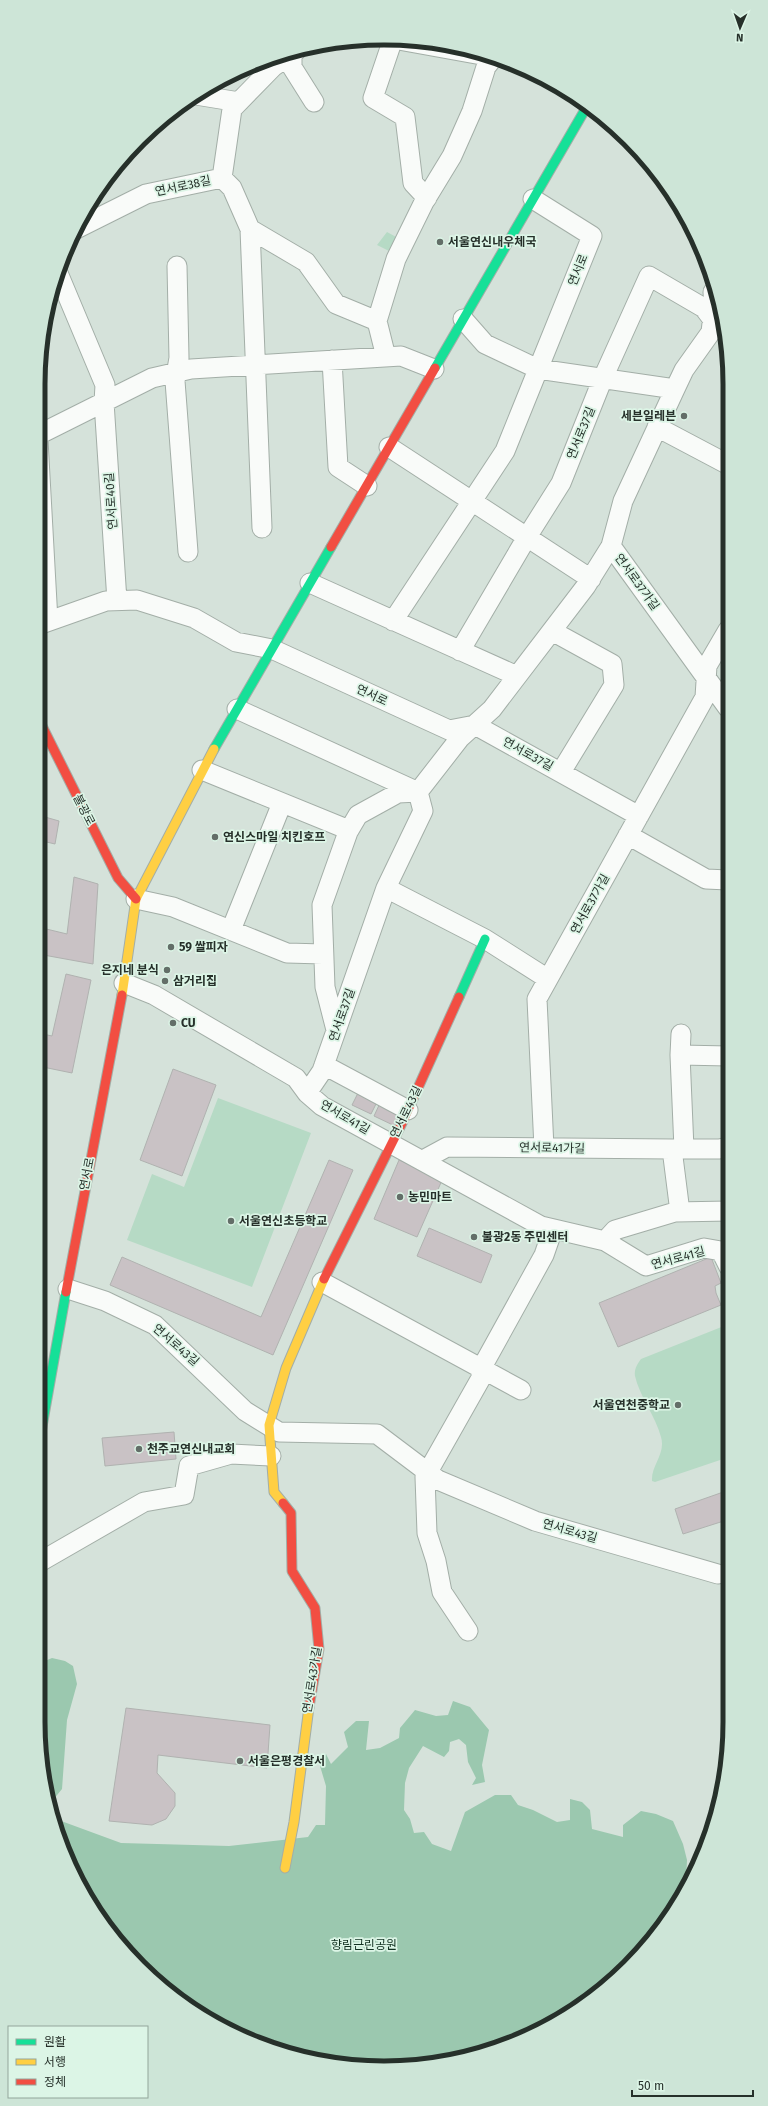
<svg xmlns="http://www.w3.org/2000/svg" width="768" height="2106" font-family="'Fira Sans','Noto Sans KR',sans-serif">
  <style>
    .green { fill: #b6dac5 }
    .forest { fill: #9bc8af }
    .building { fill: #c9c2c5; stroke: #b0b2b0 }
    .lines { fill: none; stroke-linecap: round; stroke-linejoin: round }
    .street-casing { stroke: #a3aea7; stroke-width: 21 }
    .fast-casing { stroke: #a3aea7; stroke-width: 11 }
    .slow-casing { stroke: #a3aea7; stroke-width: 11 }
    .jam-casing { stroke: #a3aea7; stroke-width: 11 }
    .street { stroke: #f9fbf9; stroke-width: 19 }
    .fast { stroke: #16e098; stroke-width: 9 }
    .slow { stroke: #ffcf43; stroke-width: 9 }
    .jam { stroke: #f24e42; stroke-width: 9 }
    .poi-dot { fill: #636e68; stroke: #dcf5e6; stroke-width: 1.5 }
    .labels { text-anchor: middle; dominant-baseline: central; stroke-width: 3.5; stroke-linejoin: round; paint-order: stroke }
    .street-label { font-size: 12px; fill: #26302a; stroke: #dcf5e6 }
    .poi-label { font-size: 12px; font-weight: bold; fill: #26302a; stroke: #dcf5e6; text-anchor: start }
    .park-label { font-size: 12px; fill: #113121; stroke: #dcf5e6 }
    .rim { fill: none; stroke: #26302a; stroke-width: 5 }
  </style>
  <rect width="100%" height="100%" fill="#d5e2da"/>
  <path class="green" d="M387 232 398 238 393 253 377 245Z
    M218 1098 311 1133 252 1287 127 1240 152 1174 184 1187Z
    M729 1324V1457L655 1482 652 1481C651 1465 666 1454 661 1437 656 1417 639 1395 635 1376 634 1370 637 1364 641 1359Z"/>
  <path class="forest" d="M52 1658 65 1661 73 1666 77 1684 67 1720 62 1789 53 1800 51 1810C37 1763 38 1713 38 1664Z
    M453 1701 470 1707 489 1730 482 1765 485 1782 472 1785 476 1778 468 1762 466 1745 459 1739 450 1742 449 1751 444 1757 423 1746 409 1768 405 1783 404 1810 410 1819 414 1833 424 1832 432 1844 451 1851 465 1812 495 1795H511L518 1805 533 1810 557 1822 570 1820V1799L582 1802 590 1810 592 1829 623 1837V1825L641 1811 656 1814 673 1821 683 1844 687 1860 686 1882 672 1914 629 1966 576 2010 473 2056 407 2067 339 2065 231 2032 173 1996 124 1950 64 1854 53 1818 121 1843 229 1846 308 1837 316 1825H325L326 1786 320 1766 326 1754 331 1764 348 1747 344 1732 356 1721H369L366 1750 380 1748 399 1738 400 1728 415 1710 436 1716 448 1715Z"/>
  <path class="building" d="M38 815 59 821 55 844 38 840Z
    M74 877 98 884 93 964 38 954V927L67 934Z
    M66 974 91 980 72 1073 38 1066V1033L52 1036Z
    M173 1069 216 1085 182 1176 140 1160Z
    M360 1089 379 1098 371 1114 352 1105Z
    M381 1101 402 1110 395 1126 374 1116Z
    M329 1160 353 1170 273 1355 110 1285 122 1257 261 1317Z
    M399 1160 443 1178 417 1237 374 1219Z
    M429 1228 492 1255 481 1283 417 1256Z
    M711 1257 721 1283 715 1286 716 1293 721 1305 618 1347 599 1303Z
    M174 1432 176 1459 105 1466 102 1438Z
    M729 1490 730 1519 683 1534 675 1509Z
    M126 1708 270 1725 267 1768 158 1755 157 1773 175 1793V1806L166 1819 152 1825 109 1821Z"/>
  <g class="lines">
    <defs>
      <path id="street" d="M393 39 373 98 405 117 413 183 427 198
        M393 39 487 56
        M292 52V67L314 102
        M196 95 239 102
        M222 178 232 188 250 229 306 262 336 304 377 321
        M222 178 232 109 273 67 296 51
        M250 229 262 528
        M74 230 146 194 222 178
        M177 266 179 358 175 381 188 552
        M58 273 105 385 104 402 117 601
        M463 319 485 344 538 369 675 389
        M386 357 377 321 396 259 424 202 452 156 472 111 486 67 493 58
        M332 360 338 467 367 486
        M657 427 727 464
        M38 435 152 378 191 369 401 356 434 369
        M38 440 48 621
        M389 447 591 579
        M611 546 728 708
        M310 583 517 676
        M393 621 505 451 592 236 533 199
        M38 625 106 601 137 600 194 618 236 642 272 649 449 730 475 725 639 816
        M552 631 612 664 614 685 561 772
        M460 651 527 537 561 483 603 378 649 276 704 308 713 320
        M237 709 418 792 423 811 386 888 322 1071 307 1093
        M202 770 349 830
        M628 835 706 879 728 880
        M386 888 485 939 548 979
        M136 899 173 907 287 953 323 954
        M231 930 282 803
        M124 983 154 995 296 1078 307 1093 322 1106 541 1226 605 1241 646 1266 704 1248 721 1251 729 1267
        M336 1030 325 987 322 905 348 832 358 815 398 793 418 792 460 738 492 709 586 586 611 546 623 501 675 389 684 370 711 332 714 306 713 292
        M681 1034 680 1055 684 1149
        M680 1055 729 1056
        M324 1065 408 1110
        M544 1148 537 999 705 697 707 666 728 630
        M672 1149 680 1212
        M423 1160 447 1147 672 1149H719L729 1147
        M605 1241 615 1230 675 1212 729 1211
        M322 1282 521 1390
        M68 1289 105 1301 155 1325 245 1411 279 1432 377 1434 438 1480 535 1521 718 1574
        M38 1563 144 1502 184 1495 189 1466 231 1454 271 1456
        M468 1631 442 1592 436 1561 427 1533 425 1477 481 1378V1369L544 1255 553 1229"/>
      <path id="fast" d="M435 368 586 108
        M214 749 331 547
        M459 997 485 939
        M38 1449 66 1292"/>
      <path id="slow" d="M122 995 136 899 214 749
        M283 1503 274 1492 269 1425 286 1368 324 1279
        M285 1868 294 1822 309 1707"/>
      <path id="jam" d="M331 547 435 368
        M38 718 118 878 136 899
        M324 1279 403 1121 459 997
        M66 1292 122 995
        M283 1503 291 1513 292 1571 315 1608 319 1649 309 1707"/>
    </defs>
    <use href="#street" class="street-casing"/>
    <use href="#fast" class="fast-casing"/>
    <use href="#slow" class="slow-casing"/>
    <use href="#jam" class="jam-casing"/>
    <use href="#street" class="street"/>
    <use href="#fast" class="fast"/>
    <use href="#slow" class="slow"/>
    <use href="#jam" class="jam"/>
  </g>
  <g class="poi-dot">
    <circle cx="440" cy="242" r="4"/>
    <circle cx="684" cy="416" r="4"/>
    <circle cx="215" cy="837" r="4"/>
    <circle cx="171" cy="947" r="4"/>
    <circle cx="167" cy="970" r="4"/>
    <circle cx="165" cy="981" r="4"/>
    <circle cx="173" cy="1023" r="4"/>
    <circle cx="400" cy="1197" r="4"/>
    <circle cx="231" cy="1221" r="4"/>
    <circle cx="474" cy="1237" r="4"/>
    <circle cx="678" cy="1405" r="4"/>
    <circle cx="139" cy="1449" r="4"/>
    <circle cx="240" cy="1761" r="4"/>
  </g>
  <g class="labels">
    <g class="street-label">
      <text transform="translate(183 186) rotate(-12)">연서로38길</text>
      <text transform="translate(578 270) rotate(-68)">연서로</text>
      <text transform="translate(581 433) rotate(-68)">연서로37길</text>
      <text transform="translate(111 501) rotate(-94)">연서로40길</text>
      <text transform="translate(637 582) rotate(54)">연서로37가길</text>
      <text transform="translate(372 695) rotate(25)">연서로</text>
      <text transform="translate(528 754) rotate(29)">연서로37길</text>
      <text transform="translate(84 810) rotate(63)">불광로</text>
      <text transform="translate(590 904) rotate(-61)">연서로37가길</text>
      <text transform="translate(342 1015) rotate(-71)">연서로37길</text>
      <text transform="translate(406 1112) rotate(-64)">연서로43길</text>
      <text transform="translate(345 1117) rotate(30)">연서로41길</text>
      <text transform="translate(552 1148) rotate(1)">연서로41가길</text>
      <text transform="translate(87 1174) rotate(-79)">연서로</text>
      <text transform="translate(678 1258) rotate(-15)">연서로41길</text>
      <text transform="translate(176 1345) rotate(41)">연서로43길</text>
      <text transform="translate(570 1531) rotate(16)">연서로43길</text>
      <text transform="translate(312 1680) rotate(-81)">연서로43가길</text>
    </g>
    <g class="poi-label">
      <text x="448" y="242">서울연신내우체국</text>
      <text x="676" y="416" text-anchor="end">세븐일레븐</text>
      <text x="223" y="837">연신스마일 치킨호프</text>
      <text x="179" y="947">59 쌀피자</text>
      <text x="159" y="970" text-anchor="end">은지네 분식</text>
      <text x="173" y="981">삼거리집</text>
      <text x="181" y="1023">CU</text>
      <text x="408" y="1197">농민마트</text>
      <text x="239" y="1221">서울연신초등학교</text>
      <text x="482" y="1237">불광2동 주민센터</text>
      <text x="670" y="1405" text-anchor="end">서울연천중학교</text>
      <text x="147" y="1449">천주교연신내교회</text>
      <text x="248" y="1761">서울은평경찰서</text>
    </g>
    <g class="park-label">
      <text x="364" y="1945">향림근린공원</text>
    </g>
  </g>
  <path d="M0 0H768V2106H0ZM384 45H384A339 339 0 0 1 723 384V1722A339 339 0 0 1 384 2061H384A339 339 0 0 1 45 1722V384A339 339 0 0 1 384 45Z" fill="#cde5d7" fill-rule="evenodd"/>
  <path class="rim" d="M384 45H384A339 339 0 0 1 723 384V1722A339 339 0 0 1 384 2061H384A339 339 0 0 1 45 1722V384A339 339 0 0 1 384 45Z"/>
  <rect x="8" y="2026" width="140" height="72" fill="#dcf5e6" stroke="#93a69b"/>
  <rect x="16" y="2039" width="20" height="6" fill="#16e098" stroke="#93a69b"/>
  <text x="44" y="2046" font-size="12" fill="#26302a">원활</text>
  <rect x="16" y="2059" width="20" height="6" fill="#ffcf43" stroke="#93a69b"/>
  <text x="44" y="2066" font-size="12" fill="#26302a">서행</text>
  <rect x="16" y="2079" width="20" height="6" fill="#f24e42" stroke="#93a69b"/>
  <text x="44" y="2086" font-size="12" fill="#26302a">정체</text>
  <g transform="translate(740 28) rotate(182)" stroke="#dcf5e6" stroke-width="3" paint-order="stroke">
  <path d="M0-3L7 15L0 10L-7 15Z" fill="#26302a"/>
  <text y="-6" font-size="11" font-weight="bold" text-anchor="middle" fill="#26302a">N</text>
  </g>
  <path d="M632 2090v6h121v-6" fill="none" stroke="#26302a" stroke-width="2"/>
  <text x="638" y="2090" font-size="12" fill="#26302a" stroke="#dcf5e6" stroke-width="3" paint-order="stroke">50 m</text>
</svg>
